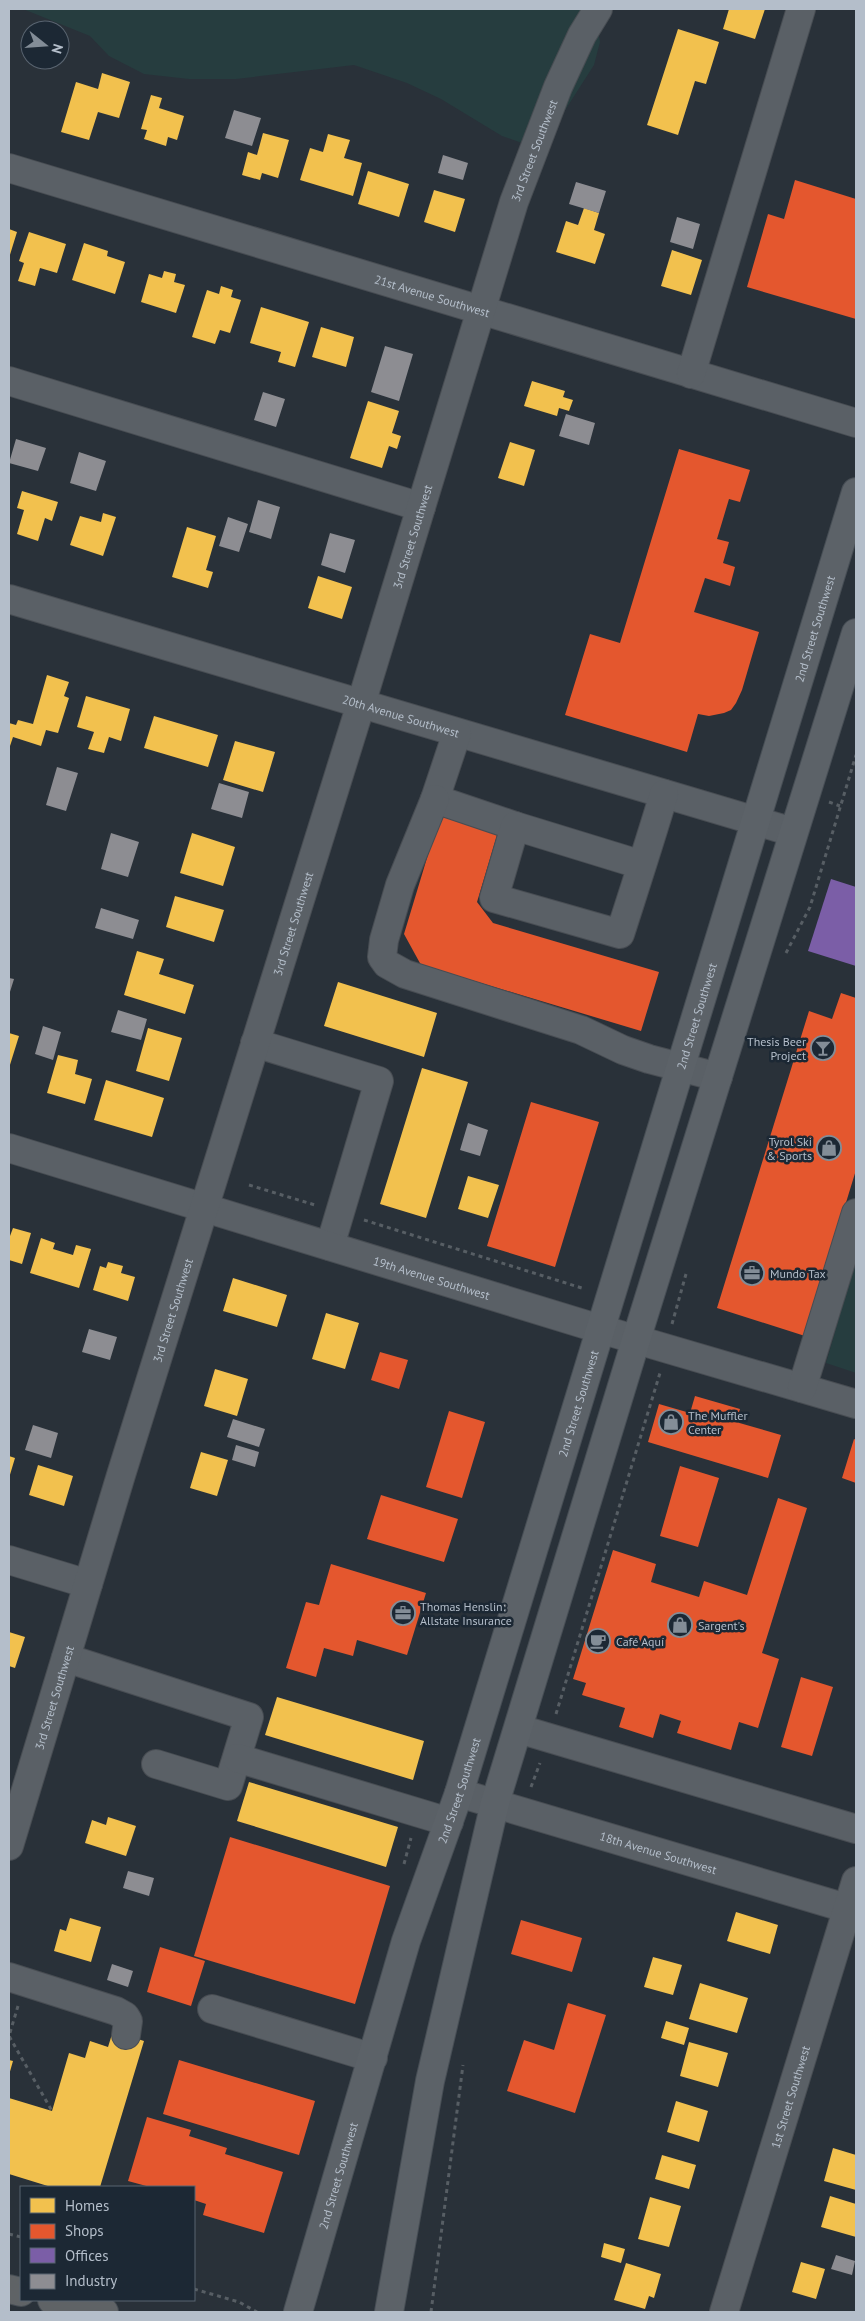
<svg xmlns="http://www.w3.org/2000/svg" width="865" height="2321" font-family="'PT Sans',sans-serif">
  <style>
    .green { fill: #263d3f }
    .homes { fill: #f2c14e }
    .shops { fill: #e4572e }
    .offices { fill: #7b5ea7 }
    .industry { fill: #8d8d92 }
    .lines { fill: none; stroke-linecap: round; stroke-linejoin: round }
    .minor-casing { stroke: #484d53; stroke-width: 30 }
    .major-casing { stroke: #474e55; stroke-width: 30 }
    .highway-casing { stroke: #464d54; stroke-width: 30 }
    .path { stroke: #575e64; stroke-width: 3; stroke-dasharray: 4 4; stroke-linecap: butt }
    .minor { stroke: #5a6066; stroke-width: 28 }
    .major { stroke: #5c6268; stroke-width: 28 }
    .highway { stroke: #5f6366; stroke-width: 28 }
    .labels { text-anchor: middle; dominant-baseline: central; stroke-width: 5; stroke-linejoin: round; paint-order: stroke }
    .street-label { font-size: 12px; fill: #b4beca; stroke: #1c2834 }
    .poi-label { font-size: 12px; fill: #b4beca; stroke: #1c2834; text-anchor: start }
  </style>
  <rect width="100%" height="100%" fill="#293139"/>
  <path class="green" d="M23 9H594L600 42 594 65 562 115 547 133 522 143 502 136 441 99 407 83 354 65 236 79H189L144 74 109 56 90 36Z
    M856 1259V1373L826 1363Z"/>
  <path class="homes" d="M729 9H765L755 39 723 29Z
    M678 29 719 42 706 84 695 81 678 135 647 125Z
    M102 73 130 82 119 118 98 112 89 140 61 132 76 82 98 89Z
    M151 95 162 98 159 108 184 116 177 140 168 137 166 146 144 139 147 130 141 129Z
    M263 133 289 140 278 178 262 173 260 180 242 175 248 152 257 155Z
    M328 134 350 140 344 158 362 163 353 196 300 180 310 148 323 152Z
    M368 171 409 184 399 217 358 204Z
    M434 190 465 199 455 232 424 222Z
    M584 208 599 213 594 230 605 234 595 264 556 252 566 221 578 225Z
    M9 229 17 232 9 258Z
    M29 232 66 244 57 273 40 268 35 286 18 281 24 263 19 261Z
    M84 243 108 251 107 256 125 262 115 294 72 280Z
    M672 250 702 260 691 295 661 286Z
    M164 271 176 274 174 282 185 285 176 313 141 302 149 274 162 278Z
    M221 286 233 290 231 297 241 300 230 333 220 330 215 344 192 337 207 290 219 294Z
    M261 307 309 322 295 367 278 362 281 352 250 343Z
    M321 327 354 337 346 367 312 357Z
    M532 381 565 391 563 397 573 400 569 411 559 408 557 416 524 406Z
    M368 401 399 411 392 433 401 436 397 449 389 446 382 468 350 458Z
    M510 442 535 450 524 486 498 478Z
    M22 491 58 502 52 521 45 518 38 541 17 534 24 510 17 508Z
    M103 513 116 517 103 556 70 545 80 516 101 522Z
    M187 527 216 536 206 570 213 572 208 588 172 577Z
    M318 576 352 587 342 619 308 608Z
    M47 675 69 682 64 696 69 698 58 733 46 730 41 746 13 737 9 749V723L16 725 18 720 33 724Z
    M86 696 130 709 121 741 109 737 104 753 88 749 94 732 77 727Z
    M154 716 218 735 208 767 144 748Z
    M235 741 275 752 263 792 223 780Z
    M192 833 235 847 223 886 180 873Z
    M175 896 224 910 214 942 166 927Z
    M137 951 164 959 159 974 194 985 185 1014 124 995Z
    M338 982 437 1013 424 1057 324 1026Z
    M148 1028 182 1038 169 1081 136 1071Z
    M9 1033 19 1036 9 1068Z
    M58 1055 78 1060 75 1074 92 1079 85 1104 47 1093Z
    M422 1068 468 1082 426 1218 380 1204Z
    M106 1080 164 1098 152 1137 94 1120Z
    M468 1176 499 1185 488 1218 458 1209Z
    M13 1228 31 1233 22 1264 9 1260V1236H10Z
    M41 1238 55 1243 53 1249 73 1255 76 1245 91 1249 79 1288 30 1273Z
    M108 1262 123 1266 121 1273 135 1277 128 1301 93 1290 100 1266 106 1268Z
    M233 1278 287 1295 277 1327 223 1311Z
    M326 1313 359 1323 345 1369 312 1359Z
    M215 1369 248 1379 237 1416 204 1406Z
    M201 1452 228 1460 217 1496 190 1488Z
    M9 1456 15 1458 9 1478Z
    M38 1465 73 1476 64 1506 29 1495Z
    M9 1632 25 1637 15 1668 9 1666Z
    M277 1697 424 1741 413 1780 265 1735Z
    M249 1782 398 1827 386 1867 237 1821Z
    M108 1817 136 1826 126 1856 85 1843 92 1820 106 1825Z
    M736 1912 778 1925 770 1954 727 1941Z
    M70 1918 101 1927 91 1962 54 1951 60 1929 66 1931Z
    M653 1957 682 1965 673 1995 644 1987Z
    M700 1983 748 1998 737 2033 689 2019Z
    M666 2021 689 2028 684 2045 661 2038Z
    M113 2031 144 2041 100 2187H51L9 2174V2098L52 2111 69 2053 85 2058 90 2041 108 2047Z
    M689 2042 728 2053 718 2087 680 2076Z
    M9 2060 13 2061 9 2075Z
    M676 2101 708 2111 699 2142 667 2132Z
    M833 2148 856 2155V2190L824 2181Z
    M662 2155 696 2165 689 2189 655 2179Z
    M830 2196 856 2204V2237L821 2227Z
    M650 2197 681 2206 669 2247 638 2239Z
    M604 2243 625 2249 621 2263 601 2257Z
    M801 2262 825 2269 816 2299 792 2292Z
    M626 2263 661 2274 654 2298 649 2296 645 2309 614 2300Z"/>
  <path class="shops" d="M795 180 856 199V319L747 287 768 214 784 219Z
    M679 449 750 470 740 502 729 499 717 539 729 542 723 563 735 567 730 586 705 578 694 612 759 632 742 690 736 703 731 710 724 713 709 716 698 714 687 752 565 715 590 634 620 643Z
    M440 815 498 832 477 902 493 923 659 972 641 1031 421 965 404 934Z
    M841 993 856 998V1170L805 1336 717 1308 809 1011 832 1019Z
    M531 1102 599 1122 555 1267 487 1246Z
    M380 1352 408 1360 399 1389 371 1380Z
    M695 1396 740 1409 736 1422 781 1435 768 1478 648 1442 659 1404 690 1413Z
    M449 1411 485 1422 462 1498 426 1487Z
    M854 1439 856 1440V1483L842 1478Z
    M680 1466 719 1478 698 1547 660 1536Z
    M381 1495 458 1519 444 1562 367 1539Z
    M778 1498 807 1508 762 1653 779 1659 758 1728 739 1722 731 1750 677 1733 681 1721 660 1714 653 1738 619 1727 625 1708 582 1695 586 1683 573 1679 613 1550 656 1564 651 1582 699 1597 704 1581 747 1595Z
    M331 1564 426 1593 407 1655 357 1640 353 1656 324 1648 316 1677 286 1668 306 1602 319 1605Z
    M801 1677 833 1687 812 1756 781 1747Z
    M230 1837 390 1886 355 2004 194 1956Z
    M521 1920 582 1938 572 1972 511 1954Z
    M160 1947 205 1961 191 2006 147 1992Z
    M568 2003 606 2015 575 2113 507 2091 524 2040 554 2050Z
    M179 2060 315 2101 299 2155 163 2114Z
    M147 2117 191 2130 189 2136 227 2148 225 2154 283 2172 264 2233 203 2215 206 2204 194 2200V2187H150L128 2181Z"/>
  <path class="offices" d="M831 879 856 887V966L808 951Z"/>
  <path class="industry" d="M234 110 261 118 252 146 225 138Z
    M443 155 468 163 463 180 438 173Z
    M576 182 606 191 599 213 569 204Z
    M677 217 700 224 693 249 670 242Z
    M385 346 413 354 399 401 371 392Z
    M263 392 285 399 276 427 254 420Z
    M566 414 595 423 589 445 559 436Z
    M16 439 46 448 38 471 9 463Z
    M79 452 106 461 96 491 70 483Z
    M258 500 280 507 271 539 249 532Z
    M228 517 248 524 239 552 219 546Z
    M330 533 355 540 345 573 321 565Z
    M57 767 78 773 66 811 46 805Z
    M219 783 249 792 242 818 211 809Z
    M111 833 139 842 128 877 101 869Z
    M101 908 139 920 133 939 95 928Z
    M9 978 14 979 9 995Z
    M118 1010 147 1019 141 1040 111 1032Z
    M43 1026 61 1032 53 1060 35 1054Z
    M468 1123 488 1130 480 1156 460 1150Z
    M89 1329 117 1337 110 1360 82 1352Z
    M233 1419 265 1429 259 1447 227 1437Z
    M33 1425 58 1433 51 1458 25 1450Z
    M236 1445 259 1452 255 1467 232 1460Z
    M128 1871 154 1878 149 1896 123 1888Z
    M112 1964 133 1971 128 1987 107 1980Z
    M836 2255 855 2261 852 2275 831 2269Z"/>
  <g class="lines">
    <defs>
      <g id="minor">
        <path id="s1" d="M9 168 856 423"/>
        <path d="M691 374 801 9"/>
        <path d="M9 381 421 507"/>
        <path id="s2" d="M9 599 793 832"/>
        <path d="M457 733 435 799 515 826"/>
        <path d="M435 799 400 885 384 940 382 957 387 964 405 974 581 1030 623 1050 649 1059 718 1077"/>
        <path d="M642 865 515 826 494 898 620 934C635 887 650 841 664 794"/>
        <path d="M255 1043 379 1081 330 1246"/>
        <path id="s3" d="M9 1148 600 1329 856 1404"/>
        <path d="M802 1388 856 1213"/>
        <path d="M9 1560 88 1584"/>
        <path d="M66 1658 249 1717 228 1786 156 1764"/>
        <path d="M519 1729 856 1829"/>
        <path d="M237 1758 449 1822"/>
        <path id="s4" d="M459 1793 856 1911"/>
        <path id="s5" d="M9 1846 121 1475 361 704 514 202 558 87 582 35 598 9"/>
        <path d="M9 1977 116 2011 125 2016 128 2021 126 2035"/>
        <path d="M212 2009 373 2058"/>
        <path id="s6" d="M724 2312 856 1881"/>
      </g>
      <g id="major">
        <path id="s7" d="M298 2312 406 1941 459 1793 856 492"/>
        <path d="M389 2312 430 2081 495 1803 636 1340 856 633"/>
      </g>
      <path id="highway" d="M9 2289 21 2292
        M52 2300 104 2312"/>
    </defs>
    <use href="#minor" class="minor-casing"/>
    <use href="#major" class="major-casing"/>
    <use href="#highway" class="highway-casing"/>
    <path class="path" d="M829 802 840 806
      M786 953 810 907 856 755
      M249 1185 315 1205
      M364 1220 585 1289
      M672 1324 686 1274
      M556 1714 660 1373
      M531 1787 540 1763
      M404 1864 411 1838
      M18 2006 9 2036 52 2111
      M9 2234 21 2237
      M194 2289 239 2302 257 2312
      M431 2312 463 2065"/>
    <use href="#minor" class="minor"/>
    <use href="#major" class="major"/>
    <use href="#highway" class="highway"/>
  </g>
  <defs>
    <symbol id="bar-ring" viewBox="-11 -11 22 22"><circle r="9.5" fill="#1c2834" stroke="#838d97" stroke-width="1.5"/><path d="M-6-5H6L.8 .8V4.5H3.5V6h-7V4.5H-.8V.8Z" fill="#838d97"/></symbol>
    <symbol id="shop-ring" viewBox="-11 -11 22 22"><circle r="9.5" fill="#1c2834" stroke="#838d97" stroke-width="1.5"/><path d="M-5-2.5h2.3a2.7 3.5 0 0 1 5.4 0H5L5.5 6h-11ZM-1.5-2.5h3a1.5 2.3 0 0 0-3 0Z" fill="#838d97"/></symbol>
    <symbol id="office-ring" viewBox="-11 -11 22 22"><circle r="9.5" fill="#1c2834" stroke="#838d97" stroke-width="1.5"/><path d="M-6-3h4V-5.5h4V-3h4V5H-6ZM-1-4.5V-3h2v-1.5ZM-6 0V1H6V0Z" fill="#838d97"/></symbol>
    <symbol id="cafe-ring" viewBox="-11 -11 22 22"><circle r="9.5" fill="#1c2834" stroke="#838d97" stroke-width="1.5"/><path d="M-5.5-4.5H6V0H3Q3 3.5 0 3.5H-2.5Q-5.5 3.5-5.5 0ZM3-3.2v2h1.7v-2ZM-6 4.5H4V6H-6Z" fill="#838d97"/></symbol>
  </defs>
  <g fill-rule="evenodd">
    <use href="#bar-ring" x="809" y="1034" width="28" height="28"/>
    <use href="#shop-ring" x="815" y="1134" width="28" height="28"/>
    <use href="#office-ring" x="738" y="1259" width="28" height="28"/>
    <use href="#shop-ring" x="657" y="1408" width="28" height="28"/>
    <use href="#office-ring" x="389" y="1599" width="28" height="28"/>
    <use href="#shop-ring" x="666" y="1611" width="28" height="28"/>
    <use href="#cafe-ring" x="584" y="1627" width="28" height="28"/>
  </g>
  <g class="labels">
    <g class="street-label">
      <text stroke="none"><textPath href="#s5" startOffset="1775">3rd Street Southwest</textPath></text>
      <text stroke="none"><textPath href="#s1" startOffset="442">21st Avenue Southwest</textPath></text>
      <text stroke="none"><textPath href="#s5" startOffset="1370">3rd Street Southwest</textPath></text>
      <text stroke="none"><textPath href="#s7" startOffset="1761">2nd Street Southwest</textPath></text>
      <text stroke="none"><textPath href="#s2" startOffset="409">20th Avenue Southwest</textPath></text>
      <text stroke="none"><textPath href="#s5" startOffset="965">3rd Street Southwest</textPath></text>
      <text stroke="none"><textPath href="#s7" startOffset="1356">2nd Street Southwest</textPath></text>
      <text stroke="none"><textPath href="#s3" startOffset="442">19th Avenue Southwest</textPath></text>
      <text stroke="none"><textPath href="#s5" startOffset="560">3rd Street Southwest</textPath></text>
      <text stroke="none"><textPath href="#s7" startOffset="951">2nd Street Southwest</textPath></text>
      <text stroke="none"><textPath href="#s5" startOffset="155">3rd Street Southwest</textPath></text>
      <text stroke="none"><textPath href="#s7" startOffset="546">2nd Street Southwest</textPath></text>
      <text stroke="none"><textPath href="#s4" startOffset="208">18th Avenue Southwest</textPath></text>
      <text stroke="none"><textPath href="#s6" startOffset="225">1st Street Southwest</textPath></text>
      <text stroke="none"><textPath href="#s7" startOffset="142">2nd Street Southwest</textPath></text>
    </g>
    <g class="poi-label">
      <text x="806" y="1041" text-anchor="end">Thesis Beer<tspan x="806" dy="14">Project</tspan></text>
      <text x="812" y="1141" text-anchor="end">Tyrol Ski<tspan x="812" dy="14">&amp; Sports</tspan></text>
      <text x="770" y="1273">Mundo Tax</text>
      <text x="688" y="1415">The Muffler<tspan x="688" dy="14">Center</tspan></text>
      <text x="420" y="1606">Thomas Henslin:<tspan x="420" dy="14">Allstate Insurance</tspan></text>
      <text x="698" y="1625">Sargent's</text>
      <text x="616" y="1641">Café Aquí</text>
    </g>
  </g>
  <rect width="865" height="2321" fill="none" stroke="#b4beca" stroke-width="20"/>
  <rect x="20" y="2186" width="175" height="115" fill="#1c2834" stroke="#596470"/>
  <rect x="30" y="2198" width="25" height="15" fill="#f2c14e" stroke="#596470"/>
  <text x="65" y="2211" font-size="15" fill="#b4beca">Homes</text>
  <rect x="30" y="2224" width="25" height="15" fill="#e4572e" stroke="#596470"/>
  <text x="65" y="2236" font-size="15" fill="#b4beca">Shops</text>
  <rect x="30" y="2248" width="25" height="15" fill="#7b5ea7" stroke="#596470"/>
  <text x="65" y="2261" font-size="15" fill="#b4beca">Offices</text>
  <rect x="30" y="2274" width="25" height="15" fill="#8d8d92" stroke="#596470"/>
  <text x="65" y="2286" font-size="15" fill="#b4beca">Industry</text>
  <g transform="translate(45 45) rotate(107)"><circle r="24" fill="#1c2834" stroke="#596470"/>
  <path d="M0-4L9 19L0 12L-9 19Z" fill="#838d97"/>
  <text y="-8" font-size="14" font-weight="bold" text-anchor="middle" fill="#b4beca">N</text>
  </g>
</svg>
